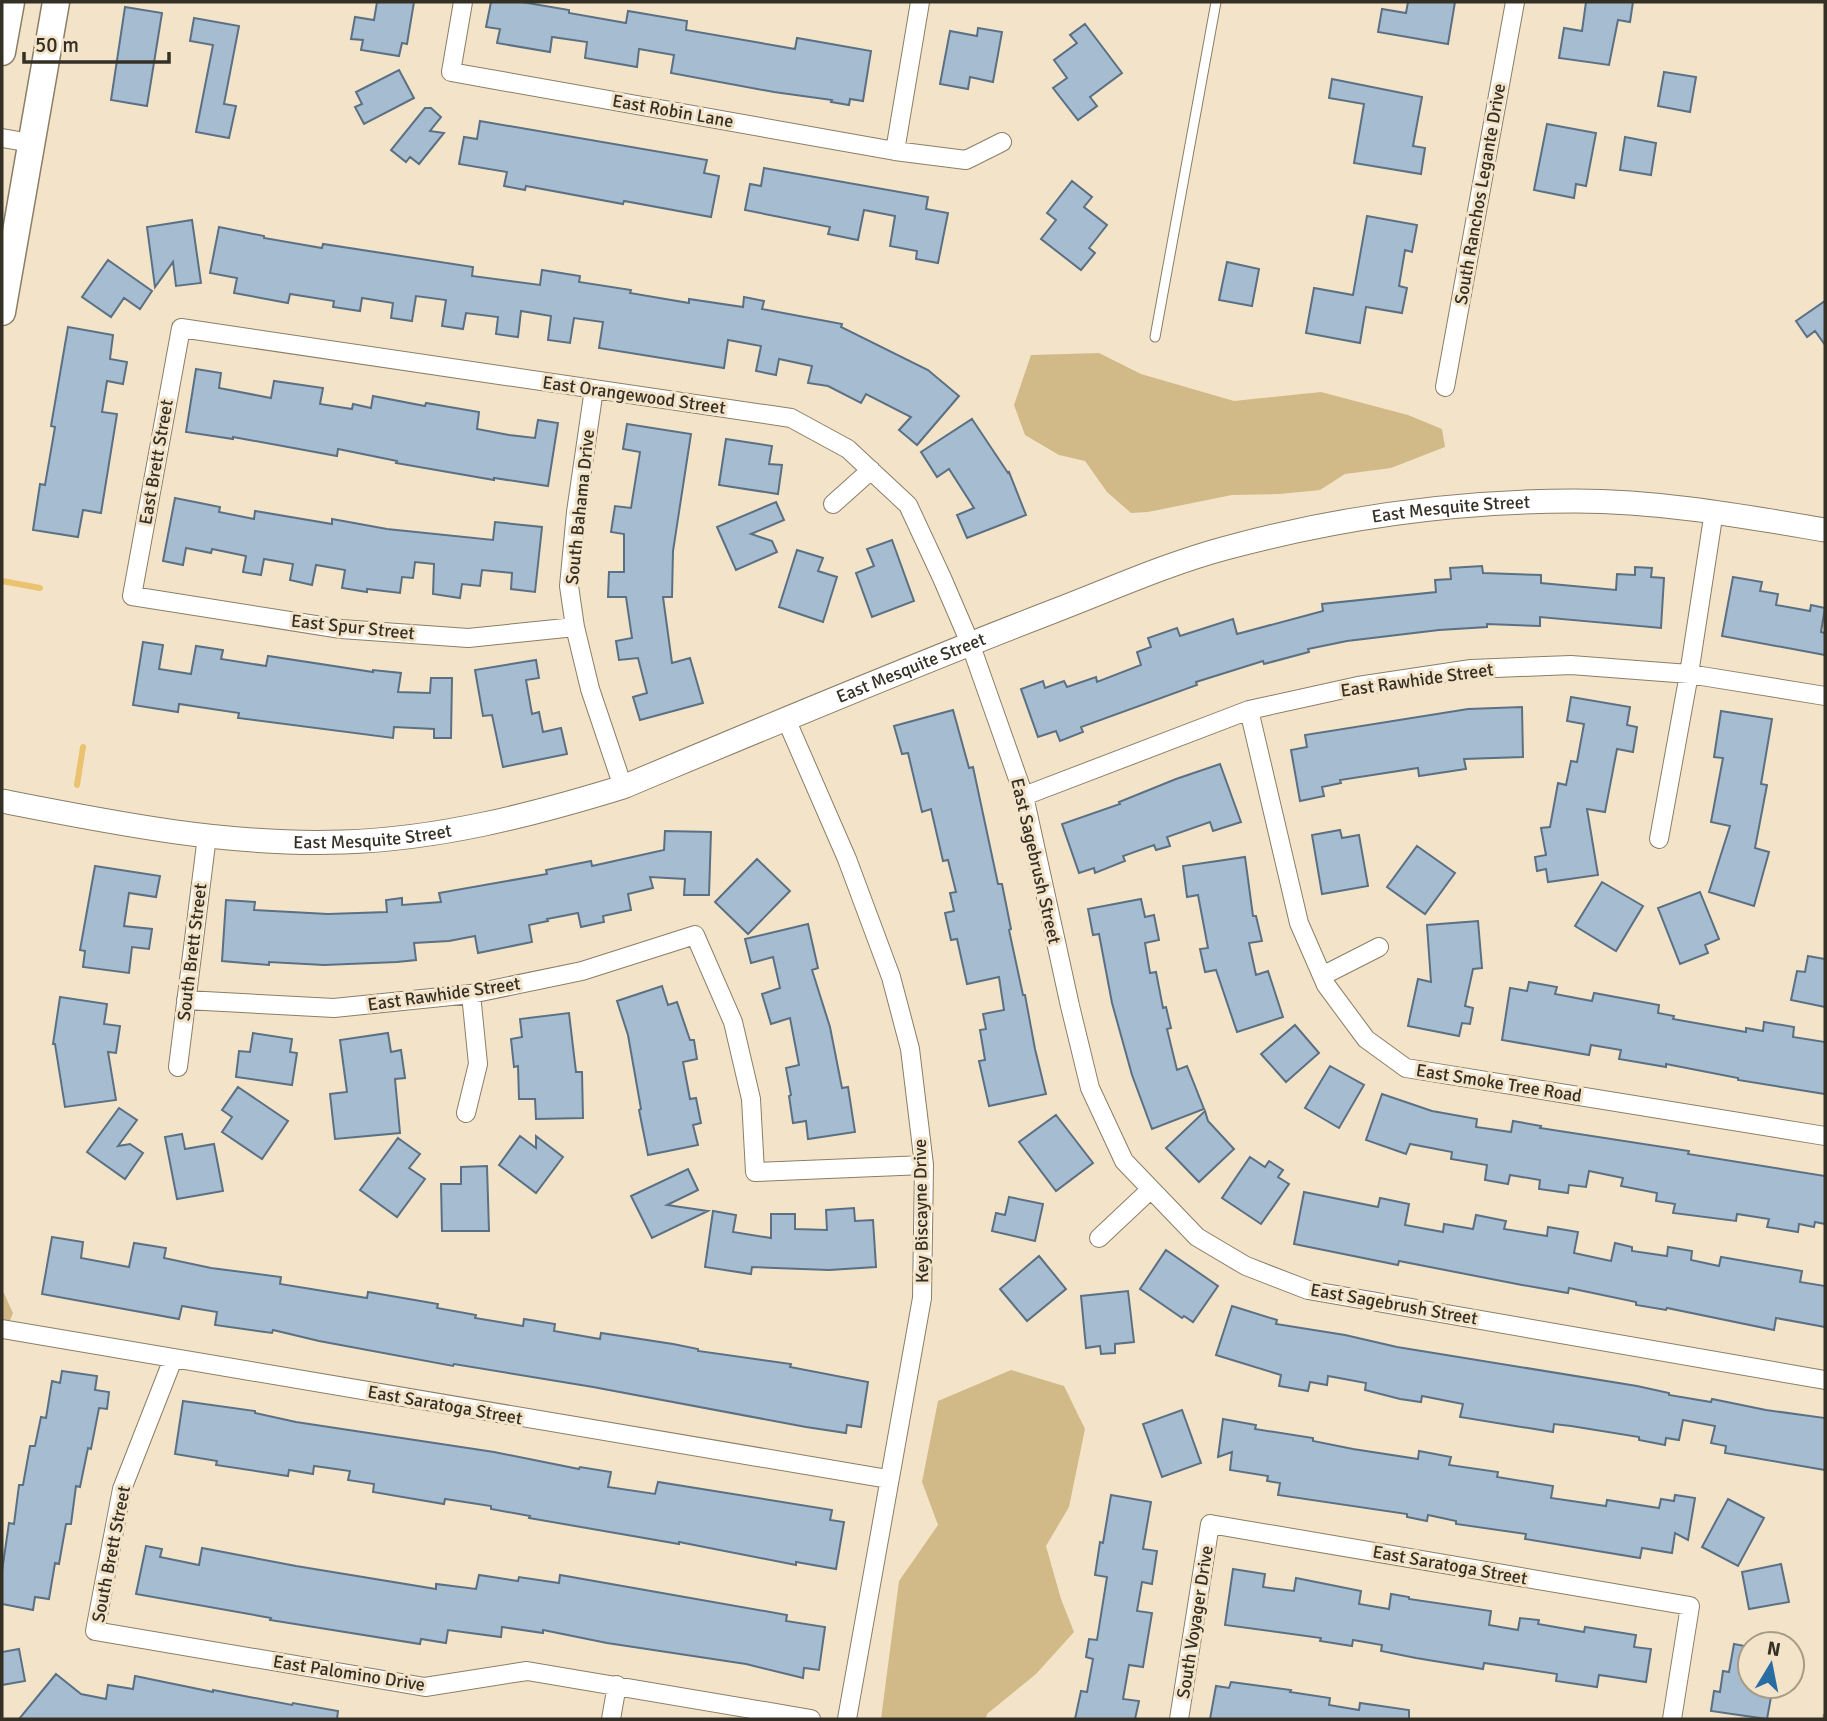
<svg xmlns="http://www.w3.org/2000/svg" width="1827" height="1721" font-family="Signika,sans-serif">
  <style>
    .green { fill: #d2b988 }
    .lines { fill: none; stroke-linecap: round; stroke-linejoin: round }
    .stream { stroke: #ebc270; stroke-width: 6 }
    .building { fill: #a5bcd1; stroke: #5b7083; stroke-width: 2 }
    .service-casing { stroke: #8b7e66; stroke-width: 11 }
    .minor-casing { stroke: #8b7e66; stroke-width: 20 }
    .tertiary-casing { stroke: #8b7e66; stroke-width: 25 }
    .secondary-casing { stroke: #8b7e66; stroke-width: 29 }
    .path { stroke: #a79c87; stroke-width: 3.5; stroke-dasharray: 5 3.5; stroke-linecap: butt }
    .service { stroke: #fff; stroke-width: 9 }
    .minor { stroke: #fff; stroke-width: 18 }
    .tertiary { stroke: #fff; stroke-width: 23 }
    .secondary { stroke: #fff; stroke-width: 26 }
    .labels { text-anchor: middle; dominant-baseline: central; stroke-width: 6; stroke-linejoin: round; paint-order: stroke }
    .street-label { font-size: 18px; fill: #353025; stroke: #f3e4c9 }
  </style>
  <rect width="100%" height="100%" fill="#f3e4c9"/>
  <path class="green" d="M1099 353 1141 374 1234 401 1321 392 1408 415 1442 429 1445 447 1391 468 1345 474 1320 490 1280 494 1232 495 1148 512 1131 513 1107 492 1085 461 1059 455 1025 435 1014 405 1031 355Z
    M2 1289 13 1313 2 1340Z
    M1011 1370 1064 1386 1085 1429 1069 1507 1046 1546 1061 1599 1074 1632 1036 1674 987 1714 986 1719H881L899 1581 938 1525 922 1482 938 1401Z"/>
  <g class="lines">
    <path class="stream" d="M2 581 40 588
      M77 785 83 747"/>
  </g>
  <path class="building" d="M377 2H414L407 44 402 43 399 56 361 50 363 40 351 39 355 17 374 20Z
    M491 2H522L569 10V13L626 23 628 11 687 21 686 30 795 49 797 38 871 51 863 101 850 99 849 105 831 102 832 100 774 92 671 73 674 55 639 49 637 67 585 58 587 42 552 37 550 52 497 43 500 29 486 27Z
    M1408 2H1455L1448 44 1378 32 1382 9 1406 13Z
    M1586 2H1633L1630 22 1618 20 1609 65 1559 58 1564 28 1582 31Z
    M125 7 162 13 147 106 111 100Z
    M194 18 239 26 224 104 236 106 229 138 196 132 213 45 190 41Z
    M1085 24 1122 73 1090 97 1097 106 1078 120 1053 88 1067 78 1054 60 1077 43 1070 35Z
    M978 28 1002 32 993 82 970 77 968 89 940 84 950 31 977 36Z
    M399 70 414 98 364 124 355 107 362 104 356 92Z
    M1664 72 1696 77 1690 112 1658 106Z
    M1332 79 1422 97 1413 146 1425 148 1421 174 1354 163 1364 104 1329 98Z
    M425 108H431L441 117 430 131 444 133 419 164 410 157 406 162 391 150Z
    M480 121 707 160 704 173 719 176 711 217 624 201 623 204 526 186 525 190 504 186 507 172 459 164 464 137 477 139Z
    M1547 124 1596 133 1586 186 1576 184 1574 198 1534 190Z
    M1625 137 1656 143 1651 175 1620 170Z
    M764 168 928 197 926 209 948 213 938 263 916 259 917 251 890 246 895 216 864 210 858 240 828 234 830 227 745 210 750 184 761 186Z
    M1072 181 1092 197 1084 207 1107 225 1089 248 1095 253 1081 270 1041 239 1056 220 1047 213Z
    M1367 216 1417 225 1412 252 1405 250 1399 286 1407 288 1402 313 1366 307 1360 343 1306 333 1314 288 1353 295Z
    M192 220 201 283 176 286 173 262 155 287 147 227Z
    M219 227 264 236V238L322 248 323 244 473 267 472 276 540 285 542 270 580 276 579 282 631 290 630 293 689 303V299L743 307 744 297 764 301 762 309 842 324 841 327 928 370 959 396 917 445 899 430 911 417 866 394 861 403 828 386 808 383 812 366 779 359 776 375 756 371 761 346 728 340 724 368 599 348 603 322 574 318 570 343 548 340 551 316 521 311 518 337 496 334 498 317 466 313 463 329 442 326 446 300 416 296 412 321 391 318 393 303 362 298 360 311 333 307 334 301 290 294 288 303 234 293 237 278 210 273Z
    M108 260 152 291 140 309 124 298 111 317 82 297Z
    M1227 262 1259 269 1252 306 1219 300Z
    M1825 301V345L1815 331 1807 337 1796 321Z
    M68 327 113 335 110 359 127 362 123 384 107 381 102 412 117 414 101 513 83 510 78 537 33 530 40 484 45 485 55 427 51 426Z
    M196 369 221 373 219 388 271 398 274 381 323 388 320 404 352 409 353 404 371 408 373 396 425 406 426 403 479 412 477 429 509 435 535 438 538 420 558 423 548 486 494 478V480L396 463 397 461 338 449 337 456 233 437V439L186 432Z
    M972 419 1008 473 1009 472 1026 515 967 538 957 515 974 508 949 469 937 477 921 452Z
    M627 424 691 434 673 551 672 597H663L672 663 690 658 703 703 640 720 633 697 647 693 638 658 619 660 616 641 632 638 626 597H608L609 572H624V534L611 532 615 506 631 508 640 452 623 449Z
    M726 439 772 446 769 464 782 465 778 494 719 485Z
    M175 498 220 507 219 512 254 519 255 511 332 524V519L387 529 493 540 495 522 542 527 535 592 511 589 512 573 482 570 480 586 462 584 460 598 433 594 434 564 415 562 413 578 402 577 400 593 367 589V592L342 588 345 570 316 565 312 585 290 580 293 564 264 559 261 575 243 572 246 556 212 549 211 553 186 548 183 565 163 561Z
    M776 502 784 520 751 534 772 541 777 552 736 570 717 527Z
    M892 540 914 601 872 617 856 573 874 566 867 549Z
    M797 550 823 558 818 571 837 577 823 622 779 607Z
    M1482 566 1483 573 1541 575V583L1616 590 1617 574 1635 575V567L1652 568 1651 577 1664 578 1661 628 1540 617V626L1487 624V627L1439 630 1347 641 1308 649 1309 652 1264 664 1263 661 1196 682 1197 685 1081 727 1083 732 1060 741 1056 731 1038 737 1021 689 1043 681 1045 688 1064 681 1067 687 1096 677 1097 682 1141 665 1137 652 1151 647 1148 638 1177 628 1180 636 1233 619 1237 634 1323 611 1322 604 1436 592 1435 580 1451 579 1450 568Z
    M1733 577 1762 582 1760 591 1778 594 1776 605 1810 611 1811 605 1825 608 1821 632 1825 633V655L1722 636Z
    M143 642 163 645 159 669 191 674 196 646 223 650 221 659 266 666 268 656 373 672V670L401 673 398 692 430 693 431 678H452L451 738H434V729L394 727 393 738 238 718 239 713 179 704 178 712 133 705Z
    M536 660 539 678 526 680 532 714 539 712 543 732 561 728 567 754 503 767 492 715 483 716 475 670Z
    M1571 697 1630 707 1627 725 1637 727 1633 752 1617 749 1605 812 1587 809 1598 875 1548 882 1546 869 1537 871 1535 857 1546 855 1541 828 1550 827 1558 783 1566 785 1571 761 1577 762 1584 724 1567 721Z
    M1522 707 1523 757 1464 759 1466 769 1419 776 1418 768 1340 780 1341 783 1322 787 1324 796 1300 801 1291 750 1307 747 1305 735 1468 709Z
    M953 710 969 768 973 767 998 884H1002L1011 929 1009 930 1023 995H1025L1035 1049 1046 1094 989 1106 979 1061 985 1060 980 1030 986 1029 983 1014 1004 1010 999 977 967 984 957 939 951 940 945 913 954 911 950 893 956 892 948 860 943 861 931 809 922 812 908 753 902 754 894 726Z
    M1721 711 1772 719 1761 784 1767 785 1755 848 1769 852 1754 906 1709 892 1730 826 1711 822 1723 758 1714 757Z
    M1220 764 1241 822 1213 831 1210 822 1167 837 1170 846 1156 850 1154 845 1123 856 1125 861 1095 873 1094 868 1079 873 1062 824 1120 804 1119 802 1176 779Z
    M1340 830 1342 838 1359 835 1368 886 1322 894 1312 835Z
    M665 831 711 832 709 895H684L685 879 650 877 653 888 628 894 631 910 603 916 604 922 581 927 578 913 547 919 548 921 529 925 532 942 478 953 475 936 449 941 414 943 416 960 397 962 324 965 269 962V965L222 961 226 900 255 902 254 910 328 914 387 912 386 900 402 898V905L441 902 439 893 547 874 546 870 591 861 592 866 664 850Z
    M1417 846 1455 873 1425 914 1387 887Z
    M1245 857 1253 916H1256L1262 941 1249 943 1256 975 1268 971 1283 1017 1237 1032 1216 970 1205 972 1200 949 1208 948 1198 895 1187 897 1183 866Z
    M757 859 790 891 748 934 715 902Z
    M95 866 160 876 156 897 129 893 124 926 152 929 149 949 132 947 129 973 83 967 85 951 80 950Z
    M1602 882 1643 906 1616 951 1575 926Z
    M1700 892 1719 939 1705 945 1708 953 1680 964 1658 908Z
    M1141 899 1145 917 1154 915 1159 940 1145 943 1150 973 1156 972 1163 1008 1166 1007 1171 1028 1167 1029 1177 1070 1187 1066 1204 1109 1152 1129 1132 1075 1112 1003 1099 934 1093 935 1088 909Z
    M1478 921 1482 968 1473 969 1465 1006 1473 1008 1470 1024 1462 1023 1459 1036 1408 1026 1418 979 1431 982 1427 925Z
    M808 924 818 968 812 970 830 1027 842 1088 848 1087 855 1132 808 1139 806 1121 793 1123 789 1096 791 1095 786 1068 799 1065 790 1018 771 1024 762 994 780 988 773 957 751 963 745 939Z
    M1808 956 1825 959V1007L1791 1000 1797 971 1805 972Z
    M1529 982 1557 987 1555 994 1592 1001 1594 993 1659 1005 1658 1013 1674 1016 1673 1019 1746 1032V1028L1763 1031 1764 1022 1794 1027 1793 1037 1825 1042V1094L1738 1080V1078L1666 1064V1067L1619 1059 1621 1050 1591 1045 1589 1055 1502 1040 1510 988 1527 991Z
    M662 986 668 1005 677 1002 690 1040H694L697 1059 683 1062 690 1099 696 1098 701 1123 693 1125 698 1145 648 1155 639 1110 641 1109 628 1035 617 1001Z
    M60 997 107 1004 104 1024 120 1026 116 1053 108 1052 116 1100 65 1107 55 1044H53Z
    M569 1013 576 1072H582L583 1118 536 1119 535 1099H519L518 1066 514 1067 511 1039 522 1037 520 1019Z
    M1295 1025 1319 1053 1286 1082 1261 1054Z
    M253 1033 292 1039 290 1052 297 1053 292 1085 236 1077 239 1051 250 1052Z
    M388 1033 391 1052 401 1050 405 1078 395 1079 400 1133 335 1139 330 1094 347 1092 340 1040Z
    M1330 1066 1364 1085 1339 1128 1305 1108Z
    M238 1087 288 1121 262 1159 222 1132 232 1117 222 1110Z
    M1382 1094 1432 1111 1477 1119 1476 1127 1511 1132 1513 1121 1541 1126 1540 1128 1689 1151 1688 1154 1825 1176V1224L1815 1222 1814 1227 1799 1224 1798 1232 1767 1227 1769 1219 1737 1214 1736 1221 1673 1213 1675 1204 1656 1201 1657 1193 1621 1186 1623 1178 1589 1171 1586 1187 1569 1185 1568 1193 1539 1189 1540 1180 1510 1175 1508 1184 1485 1180 1487 1165 1451 1159 1452 1152 1410 1144 1406 1154 1366 1140Z
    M119 1108 137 1120 118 1146 130 1144 143 1153 125 1179 87 1152Z
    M1205 1111 1208 1121 1234 1149 1199 1182 1166 1148Z
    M1056 1115 1093 1163 1056 1191 1019 1142Z
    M182 1134 185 1149 214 1144 223 1191 177 1199 165 1137Z
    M520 1136 536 1148V1136L563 1157 536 1193 499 1165Z
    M398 1138 420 1154 409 1168 425 1179 397 1217 360 1190Z
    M1250 1157 1265 1167 1269 1161 1283 1170 1278 1177 1289 1184 1261 1224 1222 1198Z
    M487 1166 489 1231H442L441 1184H461V1167Z
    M688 1169 698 1190 667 1205 708 1211 652 1238 631 1196Z
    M1304 1192 1378 1207 1380 1198 1409 1204 1405 1225 1443 1232 1444 1224 1473 1229 1476 1215 1506 1221 1504 1229 1547 1236 1548 1227 1578 1232 1574 1253 1611 1261 1615 1243 1632 1247V1251L1667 1256 1668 1247 1692 1251 1691 1260 1719 1266 1721 1257 1802 1271 1800 1282 1825 1286V1327L1776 1318 1774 1330 1667 1308 1666 1310 1636 1305V1302L1569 1288 1568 1293 1522 1285 1399 1261 1398 1265 1294 1244Z
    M1009 1197 1043 1204 1035 1241 992 1231 996 1213 1005 1215Z
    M854 1208 855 1221 873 1220 876 1267 829 1270 752 1267 751 1274 705 1267 713 1211 736 1215 733 1232 771 1238V1214H795V1229L827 1230 826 1210Z
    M52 1237 83 1242 81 1258 129 1267 134 1243 166 1248 164 1258 211 1268 281 1277 280 1284 367 1298 368 1292 438 1304 437 1308 476 1315 475 1318 523 1326 524 1319 555 1324 554 1331 600 1339 601 1333 673 1344 698 1349V1351L791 1364 790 1367 868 1382 861 1427 847 1425 846 1433 806 1427 593 1387 454 1364 453 1366 319 1341 273 1330 272 1333 215 1325 217 1312 199 1309 182 1306 179 1319 42 1294Z
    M1166 1250 1218 1286 1193 1322 1184 1316 1182 1318 1140 1289Z
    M1039 1256 1066 1289 1027 1321 1000 1289Z
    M1128 1291 1134 1342 1115 1344V1353L1101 1354 1100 1346 1086 1348 1081 1296Z
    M1232 1306 1277 1320 1276 1324 1345 1335 1397 1347 1637 1386 1669 1393V1395L1711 1402 1712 1399 1766 1410 1825 1418V1470L1725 1453 1726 1446 1711 1443 1715 1426 1683 1420 1679 1440 1666 1438 1665 1445 1639 1440V1437L1571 1426 1554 1424 1553 1432 1460 1417 1463 1404 1422 1396 1421 1402 1400 1399 1365 1390 1366 1383 1328 1376 1327 1385 1310 1382 1308 1391 1279 1386 1281 1375 1216 1355Z
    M62 1371 97 1376 95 1390 109 1392 107 1409 99 1408 91 1449 88 1448 80 1487 76 1486 71 1524H66L59 1564 55 1563 49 1599 35 1597 33 1610 2 1604V1571L9 1523 14 1524 19 1485H23L30 1446H35L41 1417 46 1418 52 1381 60 1383Z
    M183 1401 255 1411V1413L296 1422 494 1452 579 1469 580 1467 611 1472 608 1487 655 1494 658 1482 832 1510 830 1520 844 1522 836 1569 796 1562V1565L679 1542V1544L529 1518 530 1516 491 1509V1506L445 1499 444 1504 373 1492 374 1484 348 1480 350 1471 314 1466 313 1474 289 1470 288 1476 216 1465 217 1461 175 1454Z
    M1182 1410 1201 1463 1162 1477 1143 1424Z
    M1223 1419 1256 1425 1255 1429 1313 1438V1441L1353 1449 1418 1459 1419 1451 1451 1457 1449 1465 1498 1472 1497 1477 1553 1486 1551 1498 1606 1506 1607 1500 1659 1508 1661 1499 1674 1501 1675 1495 1695 1498 1688 1540 1675 1533 1672 1553 1642 1548 1640 1558 1525 1539 1526 1534 1456 1524V1521L1428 1515 1427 1521 1407 1517V1514L1278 1495 1280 1483 1267 1481 1268 1476 1230 1470 1232 1452 1218 1457Z
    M1111 1495 1151 1502 1143 1549 1157 1551 1152 1584 1142 1582 1137 1611 1152 1613 1143 1667 1129 1665 1123 1699 1139 1701 1135 1719H1075L1081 1691 1087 1692 1093 1659 1086 1657 1089 1639 1097 1640 1107 1577 1095 1575 1100 1542 1103 1543Z
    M1728 1499 1764 1518 1738 1566 1702 1547Z
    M146 1546 162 1549 160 1557 199 1565 202 1548 296 1566 436 1589V1584L476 1589 479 1575 518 1581 519 1577 559 1583 560 1575 787 1615 786 1621 825 1627 819 1670 804 1668 803 1678 746 1664 607 1643 543 1630V1633L502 1627 501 1637 448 1630 446 1643 421 1639 420 1644 270 1620 271 1618 136 1594Z
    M1781 1564 1789 1602 1749 1609 1742 1572Z
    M1233 1569 1265 1574 1263 1587 1294 1591 1296 1578 1361 1591 1359 1604 1389 1609 1391 1594 1409 1597V1599L1491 1611 1489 1625 1518 1630 1520 1618 1539 1620 1538 1624 1584 1632 1585 1627 1636 1635 1634 1647 1651 1649 1646 1682 1599 1675 1597 1687 1556 1681 1557 1674 1484 1663 1483 1669 1416 1658 1381 1651 1382 1645 1353 1640 1352 1646 1320 1641 1321 1638 1225 1625Z
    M1734 1644 1750 1647V1686H1773L1767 1719 1711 1711 1714 1691 1720 1692 1723 1671 1729 1672Z
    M19 1649 25 1681 2 1685V1652Z
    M56 1674 81 1694 106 1699 108 1685 133 1689 135 1676 213 1692V1690L292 1705 293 1703 338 1711 337 1719H19Z
    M1231 1682 1291 1690 1290 1692 1330 1698 1329 1705 1359 1710 1360 1703 1409 1710V1719H1210L1216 1686 1229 1688Z"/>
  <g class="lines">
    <defs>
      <path id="service" d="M1155 337 1216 2"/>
      <path id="minor" d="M463 2 451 72 895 151 966 160 1002 142
        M2 138 31 143
        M895 151 920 2
        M1445 387 1515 2
        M594 389 576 512 569 586 575 627 590 689 623 787
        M833 504 871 470
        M575 627 468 638 341 629 132 596 181 328 791 418 848 449 908 505 942 578 970 643 1024 796 1070 1006 1090 1088 1124 1161 1197 1237 1246 1266 1308 1290 1825 1380
        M1249 710 1299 923 1326 985 1366 1039 1406 1068 1825 1136
        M786 719 847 859 891 977 910 1049 924 1165 922 1298 847 1719
        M1024 796 1249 710 1358 686 1471 669 1571 665 1689 674 1825 696
        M1659 839 1689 674 1714 511
        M1322 976 1379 947
        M186 1000 334 1008 471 994 582 971 695 935 733 1022 751 1099 755 1172 924 1165
        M178 1067 207 836
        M466 1113 478 1064 471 994
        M1099 1238 1150 1190
        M2 1329 888 1479
        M173 1359 122 1489 95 1631 425 1687 527 1671 811 1719
        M611 1719 617 1685
        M1179 1719 1210 1524 1690 1606 1672 1719"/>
      <g id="tertiary">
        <path id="s1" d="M2 801C114 823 228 846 343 842 439 839 532 815 623 787 764 728 906 668 1049 613 1107 591 1166 564 1226 548 1340 517 1458 501 1575 501 1660 501 1742 516 1825 530"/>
      </g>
      <path id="secondary" d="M2 52 11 2
        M2 312 56 2"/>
    </defs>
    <use href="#service" class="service-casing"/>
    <use href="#minor" class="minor-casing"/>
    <use href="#tertiary" class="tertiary-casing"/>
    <use href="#secondary" class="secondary-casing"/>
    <path class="path" d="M1824 1719 1825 1712"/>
    <use href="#service" class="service"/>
    <use href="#minor" class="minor"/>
    <use href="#tertiary" class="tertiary"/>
    <use href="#secondary" class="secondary"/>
  </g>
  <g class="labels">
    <g class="street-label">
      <text transform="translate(673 111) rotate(10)">East Robin Lane</text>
      <text transform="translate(1480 194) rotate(-80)">South Ranchos Legante Drive</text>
      <text transform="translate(634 395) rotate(8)">East Orangewood Street</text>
      <text transform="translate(156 462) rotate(-80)">East Brett Street</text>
      <text transform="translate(580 507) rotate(-84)">South Bahama Drive</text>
      <text stroke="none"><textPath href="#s1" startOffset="1508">East Mesquite Street</textPath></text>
      <text transform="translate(353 627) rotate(6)">East Spur Street</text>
      <text stroke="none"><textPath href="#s1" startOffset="942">East Mesquite Street</textPath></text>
      <text transform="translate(1417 680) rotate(-8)">East Rawhide Street</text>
      <text stroke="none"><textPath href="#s1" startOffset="374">East Mesquite Street</textPath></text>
      <text transform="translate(1036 861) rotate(77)">East Sagebrush Street</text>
      <text transform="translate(192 952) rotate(-83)">South Brett Street</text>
      <text transform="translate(444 994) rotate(-8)">East Rawhide Street</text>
      <text transform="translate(1499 1083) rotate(9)">East Smoke Tree Road</text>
      <text transform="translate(921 1211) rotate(-91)">Key Biscayne Drive</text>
      <text transform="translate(1394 1304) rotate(10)">East Sagebrush Street</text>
      <text transform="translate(445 1405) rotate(10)">East Saratoga Street</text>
      <text transform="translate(111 1554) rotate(-79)">South Brett Street</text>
      <text transform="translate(1450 1565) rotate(10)">East Saratoga Street</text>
      <text transform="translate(1195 1622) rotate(-81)">South Voyager Drive</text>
      <text transform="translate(349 1673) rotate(9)">East Palomino Drive</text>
    </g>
  </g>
  <rect width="1827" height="1721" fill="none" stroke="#353025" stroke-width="7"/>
  <g transform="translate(1771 1665) rotate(10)"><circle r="33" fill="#f3e4c9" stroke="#a79c87" stroke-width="2"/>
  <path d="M0-5L12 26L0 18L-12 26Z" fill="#296da2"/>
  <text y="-10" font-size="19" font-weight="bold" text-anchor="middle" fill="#353025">N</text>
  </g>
  <path d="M24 52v10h145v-10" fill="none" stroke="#353025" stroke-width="3.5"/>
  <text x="35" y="52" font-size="21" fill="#353025" stroke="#f3e4c9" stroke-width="5" paint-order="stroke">50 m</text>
</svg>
